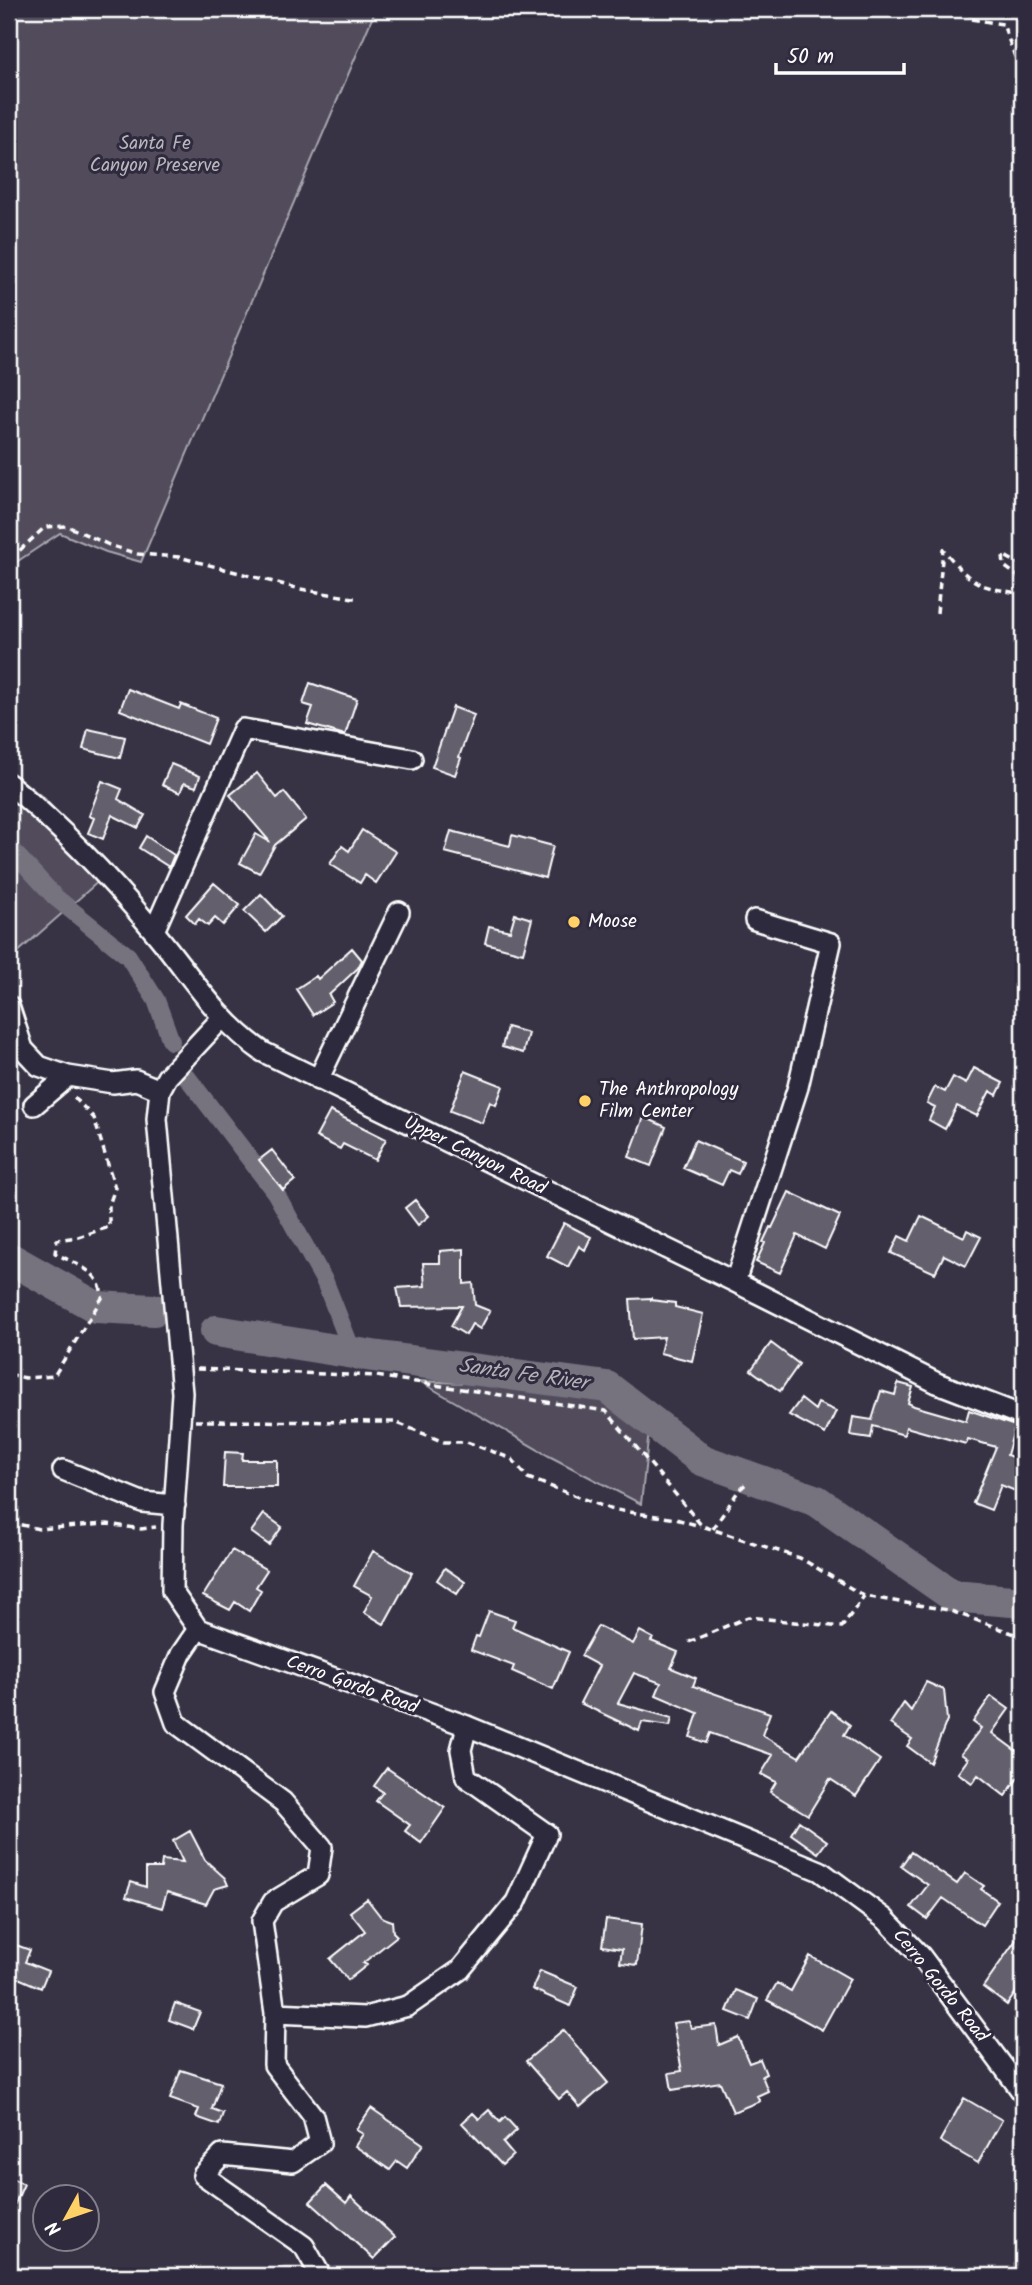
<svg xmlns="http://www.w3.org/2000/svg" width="1032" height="2285" font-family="Kalam,sans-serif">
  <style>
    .green { fill: #514c5c; stroke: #a8a6ae; stroke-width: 2 }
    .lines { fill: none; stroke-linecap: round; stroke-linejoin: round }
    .canal { stroke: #76737f; stroke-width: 18 }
    .river { stroke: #76737f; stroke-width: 32 }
    .building { fill: #635f6d; stroke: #fff; stroke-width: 2 }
    .minor-casing { stroke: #fff; stroke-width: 24 }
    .path { stroke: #fff; stroke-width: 3.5; stroke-dasharray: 7 5; stroke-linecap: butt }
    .minor { stroke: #2f2a3d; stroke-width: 19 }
    .poi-dot { fill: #ffd166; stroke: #2f2a3d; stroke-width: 2.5 }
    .labels { text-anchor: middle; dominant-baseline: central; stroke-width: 6; stroke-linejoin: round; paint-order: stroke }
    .park-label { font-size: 19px; fill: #b9b7be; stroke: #2f2a3d }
    .poi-label { font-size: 19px; fill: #fff; stroke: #2f2a3d; text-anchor: start }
    .street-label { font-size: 19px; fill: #fff; stroke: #2f2a3d }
    .water-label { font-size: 21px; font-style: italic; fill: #b4b2b9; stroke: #2f2a3d }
  </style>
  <rect width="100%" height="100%" fill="#373345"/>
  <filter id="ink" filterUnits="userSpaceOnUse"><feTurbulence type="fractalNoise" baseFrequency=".0143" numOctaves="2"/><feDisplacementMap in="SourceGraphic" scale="14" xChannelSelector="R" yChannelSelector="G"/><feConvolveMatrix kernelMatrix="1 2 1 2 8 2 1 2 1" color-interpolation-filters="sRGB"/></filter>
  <g filter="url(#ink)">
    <path class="green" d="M9 9H376L141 562 106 552 60 533 9 567Z
      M9 770 45 799 108 873 9 960Z
      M419 1381 528 1386 604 1397 649 1431 641 1504 549 1456Z"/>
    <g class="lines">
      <path class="canal" d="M9 847 55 897 128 956 156 1000 171 1041
        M187 1077 275 1192 325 1282 353 1353"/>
      <path class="river" d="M9 1258 96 1307 154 1310
        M216 1331 373 1356 607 1387 702 1460 817 1501 953 1596 1023 1602"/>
    </g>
    <path class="building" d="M310 683 357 699 345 735 307 724 313 707 303 704Z
      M128 689 179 709 181 704 216 718 206 744 120 710Z
      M453 707 474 715 459 757 461 758 455 775 432 767Z
      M88 729 125 737 120 758 83 749Z
      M171 764 200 776 196 787 184 783 180 793 162 785Z
      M257 773 277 798 284 792 306 819 275 845 259 873 240 863 256 834 270 842 230 795Z
      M102 781 122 789 118 799 145 815 138 828 112 815 103 839 88 833 94 818 89 816Z
      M362 830 396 852 376 883 365 875 360 883 330 864 342 846 349 851Z
      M451 831 510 846 512 835 553 846 545 878 445 852Z
      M146 836 174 855 169 867 139 848Z
      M214 883 240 905 223 925 215 918 208 926 199 919 195 924 186 915Z
      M261 894 282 916 266 932 244 911Z
      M515 914 532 919 523 953 485 943 489 926 510 931Z
      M352 948 362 960 358 968 329 995 333 1002 313 1015 296 989 316 976 318 979Z
      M507 1027 528 1033 523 1053 502 1047Z
      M974 1068 1003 1083 997 1095 990 1091 977 1116 957 1106 945 1129 929 1120 935 1107 927 1103 935 1087 945 1092 953 1077 966 1084Z
      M465 1071 503 1086 496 1105 490 1102 482 1123 450 1111Z
      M330 1111 386 1139 375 1160 343 1144 340 1149 316 1137Z
      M644 1117 666 1127 651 1166 629 1157Z
      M695 1140 743 1161 738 1174 729 1170 722 1185 683 1168Z
      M272 1150 295 1180 283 1190 259 1160Z
      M789 1192 840 1216 825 1249 797 1235 780 1273 756 1262 765 1243 763 1242 770 1227 772 1228Z
      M415 1200 429 1216 418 1225 405 1208Z
      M921 1216 964 1237 967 1230 981 1237 966 1266 944 1255 935 1273 891 1253 899 1236 909 1241Z
      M564 1223 591 1237 585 1250 579 1246 568 1267 547 1256Z
      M464 1249V1284L473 1283 475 1305 490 1311 480 1329 472 1324 466 1335 451 1326 462 1306 401 1307 397 1288 425 1286 423 1263H440V1251Z
      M651 1298V1300L675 1303V1307L703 1314 692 1361 660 1353 664 1337 633 1339 630 1299Z
      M771 1343 799 1364 780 1391 751 1370Z
      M898 1383 913 1387 908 1403 914 1406 966 1421 969 1410 1015 1426 1007 1455 1023 1462V1494L1001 1485 991 1510 973 1503 996 1447 968 1439 966 1444 906 1427 904 1435 873 1426 871 1438 850 1435 853 1417 872 1420 881 1391 895 1395Z
      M801 1399 815 1410 818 1403 836 1411 825 1434 789 1415Z
      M225 1452 243 1453 242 1460H277V1487H223Z
      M264 1514 282 1527 269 1545 251 1532Z
      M232 1550 267 1570 256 1587 261 1590 249 1611 235 1602 230 1610 203 1596Z
      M373 1551 412 1573 384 1624 364 1612 372 1596 354 1586Z
      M445 1568 465 1582 457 1594 437 1580Z
      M489 1611 515 1620 512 1627 569 1652 553 1689 512 1671 514 1666 471 1650 476 1636 479 1637Z
      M598 1626 633 1644 640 1631 653 1638 651 1641 678 1652 671 1668 696 1678 693 1686 770 1713 762 1735 799 1757 831 1711 850 1725 844 1735 880 1760 856 1796 830 1779 808 1815 770 1792 776 1782 761 1774 773 1755 710 1733 706 1743 690 1737 698 1713 656 1695 661 1683 634 1673 618 1703 672 1718 670 1726 642 1722 639 1731 580 1703 599 1666 581 1656Z
      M926 1682 944 1690 947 1720 930 1763 907 1746 912 1739 890 1724 904 1703 911 1711Z
      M991 1696 1009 1709 992 1733 1023 1756V1771L1005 1796 978 1775 972 1783 958 1773 968 1759 961 1754 981 1728 973 1722Z
      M387 1768 445 1808 421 1843 405 1831 410 1825 376 1801 383 1792 374 1786Z
      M799 1821 827 1841 818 1853 791 1834Z
      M190 1831 205 1860 225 1878 228 1885 214 1889 206 1904 167 1892 162 1908 126 1897 131 1882 146 1887V1868H161L162 1860 183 1862 173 1841Z
      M911 1852 957 1884 965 1873 984 1886 981 1889 998 1901 982 1925 943 1898 927 1919 911 1907 928 1885 901 1866Z
      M367 1899 381 1917 392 1921 393 1932 397 1936 363 1963 367 1965 348 1980 330 1959 365 1931 350 1912Z
      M606 1919 642 1924 637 1965 620 1963 622 1949 602 1946Z
      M1023 1930V1982L1007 2005 983 1987Z
      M16 1945 30 1950 25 1962 48 1971 41 1988 9 1974V1949L13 1951Z
      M810 1956 850 1979 822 2030 767 2000 777 1983 791 1991Z
      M540 1971 578 1987 570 2006 532 1989Z
      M736 1990 758 1999 750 2020 727 2011Z
      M175 2003 200 2012 193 2029 169 2020Z
      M689 2021 691 2028 716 2025 719 2045 738 2037 749 2063 760 2059 766 2074 762 2076 768 2091 757 2096 760 2101 733 2112 720 2082 672 2090 669 2073 682 2071 673 2023Z
      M563 2030 608 2083 580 2107 567 2092 559 2099 526 2061Z
      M181 2070 221 2083 212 2109 223 2113 219 2125 196 2117 199 2109 170 2099Z
      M964 2098 1002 2120 978 2163 940 2141Z
      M371 2108 423 2144 407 2168 397 2161 390 2170 355 2146 363 2134 356 2130Z
      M489 2110 500 2122 505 2117 517 2130 503 2143 513 2155 502 2165 462 2123 473 2113 479 2119Z
      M9 2177 24 2184 9 2217Z
      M326 2185 346 2203 351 2196 395 2237 374 2259 310 2202Z"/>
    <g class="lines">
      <defs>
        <path id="minor" d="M9 784C61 827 109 877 152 929 189 972 215 1019 263 1052L735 1282 937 1383 1023 1416
          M154 931 243 729 412 759
          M9 1006 23 1049 39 1066 68 1076 113 1083 136 1080 160 1090
          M222 1018 167 1077 160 1090 157 1119 182 1393 173 1525 172 1591 198 1629 467 1726 820 1871 885 1919 920 1955 1023 2093
          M318 1080 399 912
          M34 1105 68 1076
          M735 1282 798 1087 831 943 755 920
          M63 1470 142 1502 175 1505
          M198 1629 181 1654 165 1692 176 1723 283 1802 322 1847 318 1875 273 1902 262 1921 275 2013
          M321 2276 304 2246 203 2175 222 2155 293 2162 320 2143 313 2116 274 2065 275 2013 365 2017 408 2006 460 1970 516 1902 547 1834 466 1777 461 1750 467 1726"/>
      </defs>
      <use href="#minor" class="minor-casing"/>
      <path class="path" d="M970 9V19L1003 24 1023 79
        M9 556 18 552 45 527 67 526 109 545 138 554 179 557 300 589 359 599
        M1023 566 1003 555 1004 566 1023 580
        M937 613 943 549C973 586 977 586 1023 594
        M197 1369 376 1376 606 1411 702 1526 800 1558 864 1596 948 1610 1023 1637
        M9 1374 25 1378 54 1376 102 1298C101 1270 78 1266 55 1253L57 1240 78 1237 109 1227V1205L115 1188 94 1118 71 1094
        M195 1421 395 1422 444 1442H467L512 1459 528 1478 610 1509 676 1519 700 1526
        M9 1522 39 1529 107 1524 141 1529 156 1527
        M713 1529 739 1490 747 1483
        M689 1642 748 1617 842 1627 864 1596"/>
      <use href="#minor" class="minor"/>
    </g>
  </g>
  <g class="poi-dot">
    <circle cx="574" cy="922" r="7"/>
    <circle cx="585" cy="1101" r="7"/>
  </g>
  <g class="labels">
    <g class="park-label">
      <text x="155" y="144">Santa Fe<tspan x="155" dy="22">Canyon Preserve</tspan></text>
    </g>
    <g class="poi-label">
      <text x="588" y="922">Moose</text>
      <text x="599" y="1090">The Anthropology<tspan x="599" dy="22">Film Center</tspan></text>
    </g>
    <g class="street-label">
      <text transform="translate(475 1156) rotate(26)">Upper Canyon Road</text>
      <text transform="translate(352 1685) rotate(20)">Cerro Gordo Road</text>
      <text transform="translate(940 1986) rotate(51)">Cerro Gordo Road</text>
    </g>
    <g class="water-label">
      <text transform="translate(523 1375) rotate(8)">Santa Fe River</text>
    </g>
  </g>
  <rect width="1032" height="2285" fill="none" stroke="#2f2a3d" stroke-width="35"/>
  <rect x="18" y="18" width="997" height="2250" fill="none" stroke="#fff" stroke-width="2.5" filter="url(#ink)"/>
  <g transform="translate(66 2218) rotate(230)"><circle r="33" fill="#2f2a3d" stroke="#827f8b" stroke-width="2"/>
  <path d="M0-5L12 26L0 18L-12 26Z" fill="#ffd166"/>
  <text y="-10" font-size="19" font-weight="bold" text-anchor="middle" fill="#ffffff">N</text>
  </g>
  <path d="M776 63v10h128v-10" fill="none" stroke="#ffffff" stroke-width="3.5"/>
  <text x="787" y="63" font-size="21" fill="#ffffff" stroke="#2f2a3d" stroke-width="5" paint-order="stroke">50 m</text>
</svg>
